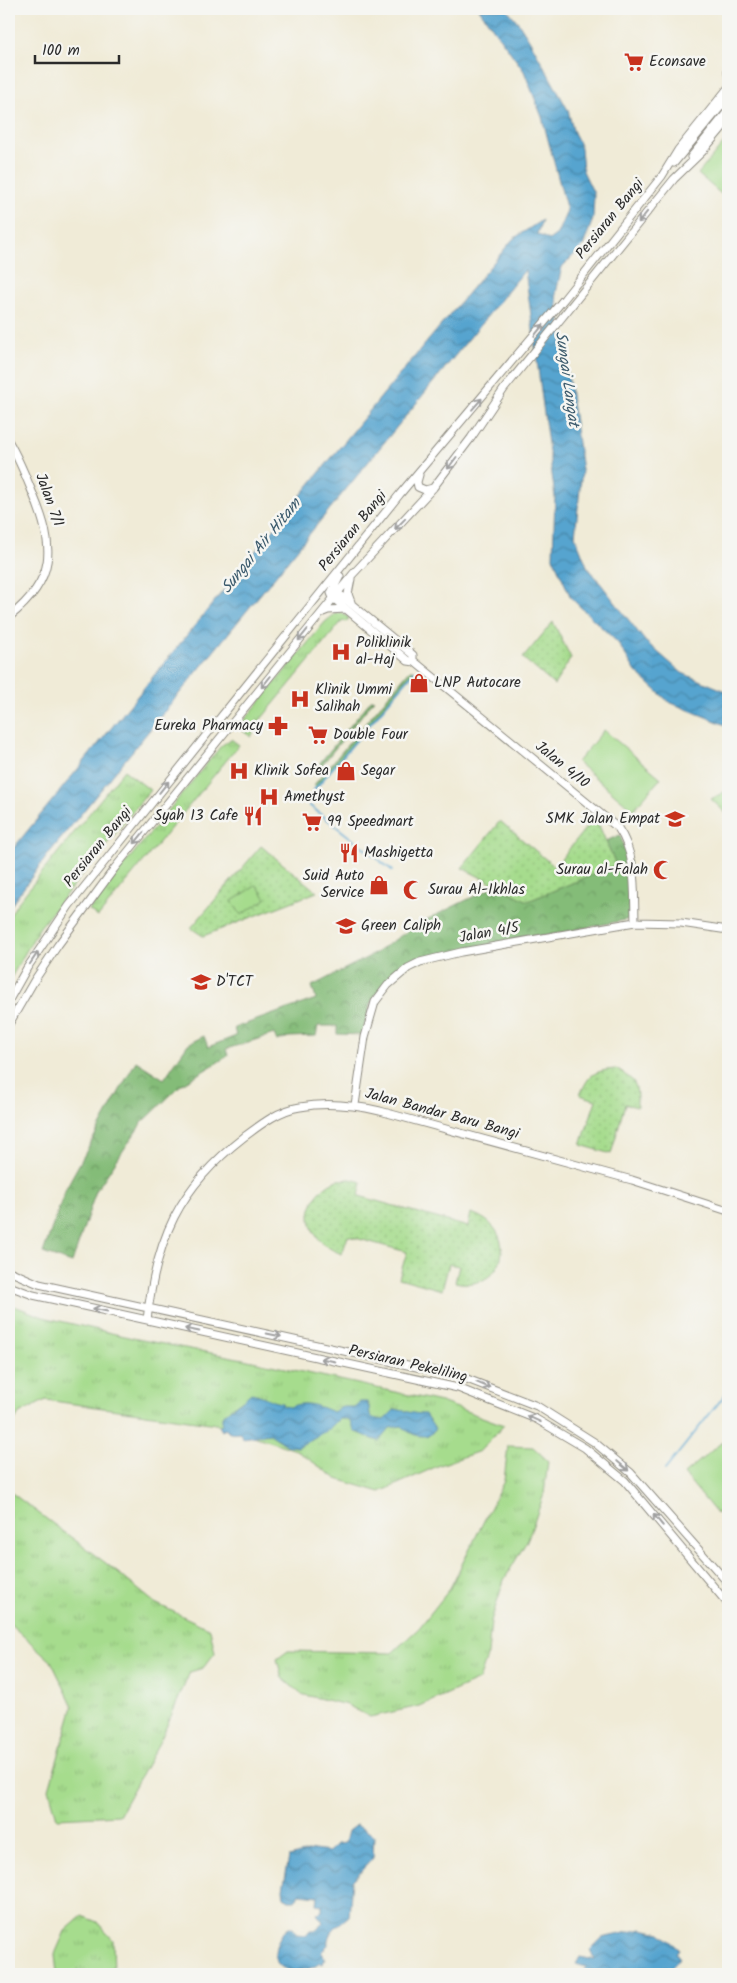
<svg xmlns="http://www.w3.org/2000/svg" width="737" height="1983" font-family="Kalam,sans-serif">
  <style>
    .grass { fill: url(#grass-tufts); stroke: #68845c }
    .forest { fill: url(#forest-crowns); stroke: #587452 }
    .park { fill: url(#park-dots); stroke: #68845c }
    .pitch { fill: #a6dc8d; stroke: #68845c }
    .water { fill: url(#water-waves); stroke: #40687d }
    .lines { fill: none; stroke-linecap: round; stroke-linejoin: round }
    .stream { stroke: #56a4cf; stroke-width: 2 }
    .secondary-casing { stroke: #8e8b81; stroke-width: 9 }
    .secondary { stroke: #fff; stroke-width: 7 }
    .oneway { stroke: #a0a0a0 }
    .labels { text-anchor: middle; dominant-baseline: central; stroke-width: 5; stroke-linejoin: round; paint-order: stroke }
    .poi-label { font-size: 15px; fill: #2b2b2b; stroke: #f6f6f2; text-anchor: start }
    .street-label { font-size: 15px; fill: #2b2b2b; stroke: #f6f6f2 }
    .water-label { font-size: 16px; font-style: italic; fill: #3c5b6d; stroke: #f6f6f2 }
  </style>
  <defs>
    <pattern id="grass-tufts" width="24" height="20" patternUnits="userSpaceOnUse" patternTransform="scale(1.25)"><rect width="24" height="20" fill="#a6dc8d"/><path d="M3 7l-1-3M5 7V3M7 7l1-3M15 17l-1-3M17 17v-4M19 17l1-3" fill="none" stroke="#8fbd7a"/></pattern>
    <pattern id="forest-crowns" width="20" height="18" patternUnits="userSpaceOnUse" patternTransform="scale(1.25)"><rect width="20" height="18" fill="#84bc78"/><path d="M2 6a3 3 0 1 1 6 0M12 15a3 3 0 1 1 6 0" fill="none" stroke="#6c9963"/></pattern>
    <pattern id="park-dots" width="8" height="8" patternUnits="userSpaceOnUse" patternTransform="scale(1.25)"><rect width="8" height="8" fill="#a6dc8d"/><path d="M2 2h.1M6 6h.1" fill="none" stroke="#8fbd7a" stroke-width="1.8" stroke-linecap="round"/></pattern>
    <pattern id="water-waves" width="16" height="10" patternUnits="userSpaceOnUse" patternTransform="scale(1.25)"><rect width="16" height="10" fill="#56a4cf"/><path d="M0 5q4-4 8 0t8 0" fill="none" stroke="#4786a8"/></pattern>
  </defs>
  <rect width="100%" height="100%" fill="#f6f6f2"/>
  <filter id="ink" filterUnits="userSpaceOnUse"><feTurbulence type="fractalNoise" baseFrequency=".02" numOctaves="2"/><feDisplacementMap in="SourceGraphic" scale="10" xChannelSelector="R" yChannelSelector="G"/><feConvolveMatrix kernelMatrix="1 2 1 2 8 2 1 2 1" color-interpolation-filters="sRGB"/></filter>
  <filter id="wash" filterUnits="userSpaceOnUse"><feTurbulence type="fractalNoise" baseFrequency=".0096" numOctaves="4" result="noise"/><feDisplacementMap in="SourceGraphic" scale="20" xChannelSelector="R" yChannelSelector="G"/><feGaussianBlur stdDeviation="1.12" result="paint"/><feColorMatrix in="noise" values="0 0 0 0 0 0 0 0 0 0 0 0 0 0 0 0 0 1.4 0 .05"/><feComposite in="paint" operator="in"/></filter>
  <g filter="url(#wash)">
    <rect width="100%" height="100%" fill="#f0ebd7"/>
    <path class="grass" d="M342 613 349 618 346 622 343 620 257 724 251 737 243 731V722L325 622 335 614Z
      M231 739 239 745 98 917 89 910 98 897 221 746Z
      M124 770 150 790 40 927 9 981V917L16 905Z
      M9 1304 43 1317 137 1339 243 1359 441 1402 504 1425 480 1451 440 1465 380 1492 337 1479 296 1450 217 1424 46 1400 19 1414 9 1431Z
      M508 1446 533 1447 548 1461 544 1494 528 1539 504 1580 491 1621 488 1654 479 1680 420 1706 370 1717 347 1705 301 1694 282 1678 277 1659 288 1651 392 1653 419 1628 449 1590 504 1481Z
      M9 1491 107 1564 155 1603 210 1629 215 1653 203 1668 190 1672 161 1739 119 1815 57 1818 49 1789 73 1706 51 1661 9 1623Z
      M82 1916 97 1922 113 1940 114 1974H57L55 1954 65 1931Z"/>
    <path class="forest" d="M410 670H414L316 787 314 785Z
      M372 699 374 700 321 766 319 764Z
      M620 835 629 860 630 919 411 963 389 979 371 1002 362 1035 337 1034V1026H318L316 1036 289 1037 277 1041 274 1034 226 1049 228 1056 182 1084 141 1124 96 1191 72 1263 43 1253 66 1188 136 1061 164 1079 188 1044 204 1036 208 1047 236 1036 234 1028 316 999 312 986 374 954 418 924 497 885 528 901 616 865 606 841Z"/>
    <path class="park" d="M553 622 571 658 554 685 523 658Z
      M595 816 616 865 528 901 462 868 500 821 555 867Z
      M261 846 317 892 203 936 191 928Z
      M616 1069C637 1082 637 1082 637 1107L625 1104 611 1154 581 1145 596 1100 580 1095C589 1074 593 1071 616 1069Z
      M350 1179 362 1182 359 1196 468 1227 471 1213C522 1229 505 1294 455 1282L459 1266 449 1264 442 1290 399 1278 407 1252 348 1236 342 1254C316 1245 300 1221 317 1196 322 1189 327 1184 335 1181 339 1179 346 1180 350 1179Z"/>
    <path class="pitch" d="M728 138V200L698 174Z
      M604 730 661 778 633 810 577 762Z
      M728 790V815L711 799Z
      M257 885 266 899 241 915 232 901Z
      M728 1437V1504L717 1514 684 1474Z"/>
    <path class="water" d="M479 9H507L518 22 530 41 568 110 573 130 581 148 583 171 594 194 593 219 583 246 562 267 556 293 582 470 575 536 587 566 645 641 682 673 728 692V726L669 702 636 672 618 643 571 598 553 557 555 497 525 270 50 852 9 908V854L11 851 385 392 513 239 542 220 537 234 549 240 557 234 567 211 542 117 524 71Z
      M251 1393C264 1395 269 1401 282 1403L283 1406 290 1407C305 1400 318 1406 333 1412L342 1407H354L360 1402H367C373 1414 364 1418 384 1420L395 1409C406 1411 413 1414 425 1414L435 1429 430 1435C419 1438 409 1434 402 1426L390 1428 379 1441C370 1439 364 1434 355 1432L351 1422 348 1419H339L329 1429 298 1447 288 1446 270 1434 243 1438 239 1432 229 1433 225 1429 222 1431 219 1426 222 1424V1416C231 1407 242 1402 251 1393Z
      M356 1825 374 1835 373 1858 352 1881 349 1916C340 1924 326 1932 328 1945L321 1952 325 1958 323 1964 320 1963C310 1971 285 1976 277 1962 271 1951 280 1933 289 1927L293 1928 297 1934 306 1935 310 1930H317L323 1922 317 1914 322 1911V1905L317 1904 318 1896 300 1894 295 1900H289L284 1897 283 1889 289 1857 314 1850 329 1852 336 1844 345 1843 348 1831Z
      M642 1929 661 1933 679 1949 676 1953 680 1958 666 1974H578L583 1972 586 1967 576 1964 580 1957 595 1960 591 1949 602 1938Z"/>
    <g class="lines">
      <path class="stream" d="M314 790 415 671
        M309 805 393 871
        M665 1470 728 1391"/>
    </g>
  </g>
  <g filter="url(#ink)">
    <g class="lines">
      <defs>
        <path id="secondary" d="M728 71V74
          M691 157 728 111
          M674 163 728 98
          M9 442C19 459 26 477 33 494 55 546 57 579 9 617
          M419 475 417 482 418 487 425 490 433 488
          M340 576 331 593 333 598 401 655 408 661 415 662 618 828C637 855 634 890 635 922
          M338 593 413 655V661
          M351 602 348 594 351 579
          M323 612 328 610 346 609
          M9 1000 27 968 69 906 400 494 564 299 662 176 678 150 728 88
          M9 1024 34 981 58 945 114 869 353 574 433 488 471 438 504 389 674 179 702 152 728 121
          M355 1105 365 1037 375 1002 388 985 408 968 420 962 461 952 635 922 681 923 728 930
          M9 1271 39 1284 462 1377 537 1406 594 1442 631 1473 728 1583
          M9 1286 33 1295 458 1388 536 1419 585 1448 625 1481 728 1604
          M147 1320C156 1239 178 1188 244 1137 260 1125 279 1110 300 1107 327 1102 354 1105 380 1111L632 1180 728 1211"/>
      </defs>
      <use href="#secondary" class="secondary-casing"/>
      <use href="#secondary" class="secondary"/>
    </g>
    <defs><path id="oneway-shaft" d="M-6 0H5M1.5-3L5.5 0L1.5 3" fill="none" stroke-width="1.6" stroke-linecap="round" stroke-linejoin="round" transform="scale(1.25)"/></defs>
    <g class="oneway">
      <use href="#oneway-shaft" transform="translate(643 217) rotate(129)"/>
      <use href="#oneway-shaft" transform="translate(539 330) rotate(-51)"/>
      <use href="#oneway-shaft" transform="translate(477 404) rotate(-49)"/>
      <use href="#oneway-shaft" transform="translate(452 463) rotate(127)"/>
      <use href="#oneway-shaft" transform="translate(400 524) rotate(134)"/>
      <use href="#oneway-shaft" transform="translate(303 635) rotate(129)"/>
      <use href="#oneway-shaft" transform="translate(266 682) rotate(129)"/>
      <use href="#oneway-shaft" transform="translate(164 787) rotate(-51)"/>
      <use href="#oneway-shaft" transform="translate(139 838) rotate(129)"/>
      <use href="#oneway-shaft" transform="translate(34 958) rotate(-56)"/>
      <use href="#oneway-shaft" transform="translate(100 1310) rotate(-168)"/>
      <use href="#oneway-shaft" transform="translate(192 1330) rotate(-168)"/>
      <use href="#oneway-shaft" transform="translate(274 1335) rotate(12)"/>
      <use href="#oneway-shaft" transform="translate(328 1360) rotate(-168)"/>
      <use href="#oneway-shaft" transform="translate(483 1385) rotate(22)"/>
      <use href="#oneway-shaft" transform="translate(534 1419) rotate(-155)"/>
      <use href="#oneway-shaft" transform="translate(623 1466) rotate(40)"/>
      <use href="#oneway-shaft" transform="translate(658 1520) rotate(-130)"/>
    </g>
  </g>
  <defs>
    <symbol id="supermarket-bare" viewBox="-9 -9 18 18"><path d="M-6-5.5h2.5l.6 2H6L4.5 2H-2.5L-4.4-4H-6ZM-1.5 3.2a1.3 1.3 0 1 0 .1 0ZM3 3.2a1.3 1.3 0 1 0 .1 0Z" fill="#c8321e" stroke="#f6f6f2" stroke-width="2.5" paint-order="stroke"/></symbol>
    <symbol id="hospital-bare" viewBox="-9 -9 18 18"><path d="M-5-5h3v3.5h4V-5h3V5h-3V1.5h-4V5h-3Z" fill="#c8321e" stroke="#f6f6f2" stroke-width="2.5" paint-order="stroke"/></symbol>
    <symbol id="shop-bare" viewBox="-9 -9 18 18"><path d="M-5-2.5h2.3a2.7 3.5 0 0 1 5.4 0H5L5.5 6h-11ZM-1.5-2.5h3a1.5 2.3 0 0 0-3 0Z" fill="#c8321e" stroke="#f6f6f2" stroke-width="2.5" paint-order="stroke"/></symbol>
    <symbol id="pharmacy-bare" viewBox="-9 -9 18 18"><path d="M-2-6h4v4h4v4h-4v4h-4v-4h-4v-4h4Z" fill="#c8321e" stroke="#f6f6f2" stroke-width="2.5" paint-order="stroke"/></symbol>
    <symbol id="restaurant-bare" viewBox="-9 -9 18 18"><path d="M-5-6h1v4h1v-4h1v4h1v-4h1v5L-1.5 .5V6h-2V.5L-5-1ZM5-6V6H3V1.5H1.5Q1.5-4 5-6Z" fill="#c8321e" stroke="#f6f6f2" stroke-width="2.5" paint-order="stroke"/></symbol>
    <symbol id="school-bare" viewBox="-9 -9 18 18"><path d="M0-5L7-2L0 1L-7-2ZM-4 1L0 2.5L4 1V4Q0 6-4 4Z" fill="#c8321e" stroke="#f6f6f2" stroke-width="2.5" paint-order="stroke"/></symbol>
    <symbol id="mosque-bare" viewBox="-9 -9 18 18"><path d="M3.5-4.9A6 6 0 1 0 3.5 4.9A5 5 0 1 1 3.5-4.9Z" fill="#c8321e" stroke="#f6f6f2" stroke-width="2.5" paint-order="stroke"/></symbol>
  </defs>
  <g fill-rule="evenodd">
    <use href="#supermarket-bare" x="620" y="48" width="28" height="28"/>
    <use href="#hospital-bare" x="327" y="638" width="28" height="28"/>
    <use href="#shop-bare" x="405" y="669" width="28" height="28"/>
    <use href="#hospital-bare" x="286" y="685" width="28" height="28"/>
    <use href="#pharmacy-bare" x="264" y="712" width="28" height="28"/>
    <use href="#supermarket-bare" x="304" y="721" width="28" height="28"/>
    <use href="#hospital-bare" x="225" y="757" width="28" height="28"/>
    <use href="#shop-bare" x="332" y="757" width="28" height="28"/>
    <use href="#hospital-bare" x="255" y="783" width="28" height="28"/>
    <use href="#restaurant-bare" x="239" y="802" width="28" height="28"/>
    <use href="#school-bare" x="661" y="805" width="28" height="28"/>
    <use href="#supermarket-bare" x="298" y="808" width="28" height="28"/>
    <use href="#restaurant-bare" x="335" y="839" width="28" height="28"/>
    <use href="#mosque-bare" x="649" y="856" width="28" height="28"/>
    <use href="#shop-bare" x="365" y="871" width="28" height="28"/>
    <use href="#mosque-bare" x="399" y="876" width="28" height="28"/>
    <use href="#school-bare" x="332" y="912" width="28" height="28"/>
    <use href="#school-bare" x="187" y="968" width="28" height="28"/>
  </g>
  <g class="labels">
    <g class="poi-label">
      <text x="649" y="62">Econsave</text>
      <text x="356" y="643">Poliklinik<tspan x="356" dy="17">al-Haj</tspan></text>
      <text x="434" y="683">LNP Autocare</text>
      <text x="315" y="690">Klinik Ummi<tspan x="315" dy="17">Salihah</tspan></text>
      <text x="263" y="726" text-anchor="end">Eureka Pharmacy</text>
      <text x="333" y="735">Double Four</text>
      <text x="254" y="771">Klinik Sofea</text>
      <text x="361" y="771">Segar</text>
      <text x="284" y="797">Amethyst</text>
      <text x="238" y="816" text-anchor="end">Syah 13 Cafe</text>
      <text x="660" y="819" text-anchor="end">SMK Jalan Empat</text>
      <text x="327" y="822">99 Speedmart</text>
      <text x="364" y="853">Mashigetta</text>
      <text x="648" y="870" text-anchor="end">Surau al-Falah</text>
      <text x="364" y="876" text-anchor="end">Suid Auto<tspan x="364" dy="17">Service</tspan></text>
      <text x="428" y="890">Surau Al-Ikhlas</text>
      <text x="361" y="926">Green Caliph</text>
      <text x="216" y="982">D'TCT</text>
    </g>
    <g class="street-label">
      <text transform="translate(610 219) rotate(-51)">Persiaran Bangi</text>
      <text transform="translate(49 500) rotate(70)">Jalan 7/1</text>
      <text transform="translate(353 531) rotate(-51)">Persiaran Bangi</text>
      <text transform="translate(562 765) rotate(39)">Jalan 4/10</text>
      <text transform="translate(98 847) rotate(-51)">Persiaran Bangi</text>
      <text transform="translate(489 933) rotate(-10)">Jalan 4/5</text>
      <text transform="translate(442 1114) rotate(15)">Jalan Bandar Baru Bangi</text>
      <text transform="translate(408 1364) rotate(13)">Persiaran Pekeliling</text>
    </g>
    <g class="water-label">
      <text transform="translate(567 379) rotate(82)">Sungai Langat</text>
      <text transform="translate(261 546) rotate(-51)">Sungai Air Hitam</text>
    </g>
  </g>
  <rect width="737" height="1983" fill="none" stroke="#f6f6f2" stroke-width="30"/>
  <path d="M35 55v8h84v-8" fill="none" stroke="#2b2b2b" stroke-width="2.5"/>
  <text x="42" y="55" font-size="15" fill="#2b2b2b" stroke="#f6f6f2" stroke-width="4" paint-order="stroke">100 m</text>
</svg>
